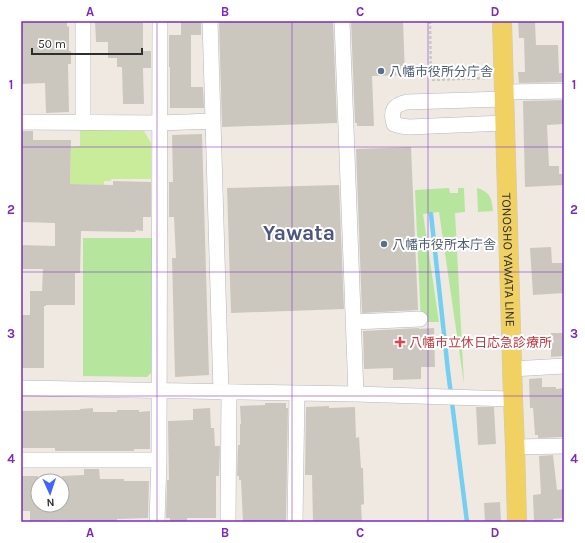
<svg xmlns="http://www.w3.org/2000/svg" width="585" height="543" font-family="Karla,'Noto Sans JP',sans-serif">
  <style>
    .green { fill: #b6e59e }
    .pitch { fill: #c9ec9a }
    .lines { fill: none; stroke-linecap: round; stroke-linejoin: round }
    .stream { stroke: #75cff0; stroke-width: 4.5 }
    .building { fill: #cbc7bf }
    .minor-casing { stroke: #b4b7c1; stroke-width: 16 }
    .major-casing { stroke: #c9c9c9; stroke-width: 20 }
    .path { stroke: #c9c9c9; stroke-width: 2.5; stroke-dasharray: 3 2; stroke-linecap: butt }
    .minor { stroke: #fff; stroke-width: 15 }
    .major { stroke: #f2d163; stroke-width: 19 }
    .grid { fill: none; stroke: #7b2cbf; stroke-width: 1; stroke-opacity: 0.55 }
    .service-dot { fill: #5c6f8a; stroke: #fff; stroke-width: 1.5 }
    .health-dot { fill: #e0444e; stroke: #fff; stroke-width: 1.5 }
    .labels { text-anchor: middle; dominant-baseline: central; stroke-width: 4; stroke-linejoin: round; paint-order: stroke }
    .service-label { font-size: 13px; fill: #4e5e75; stroke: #fff; text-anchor: start }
    .street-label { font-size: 13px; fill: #2e2e2e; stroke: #fff }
    .health-label { font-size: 13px; fill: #be3a42; stroke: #fff; text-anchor: start }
    .town-label { font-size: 21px; font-weight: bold; fill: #4d5680; stroke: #fff }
    .neatline { fill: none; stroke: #7b2cbf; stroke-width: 1.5 }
    .grid-label { font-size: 13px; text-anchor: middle; font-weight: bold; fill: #7b2cbf }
  </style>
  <rect width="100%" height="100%" fill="#efe9e1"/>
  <path class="green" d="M449 188 450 193H458V188H464L465 212 455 213 464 384 439 212 423 214 439 322H421L415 190Z
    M477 188C490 192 492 198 493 211L478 212Z
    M83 238H154V370L147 377 83 376Z"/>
  <path class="pitch" d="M80 130 144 131 151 143V179H111V181H104V185L70 184 71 147 80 146Z"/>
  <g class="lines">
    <path class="stream" d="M431 214 448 371 467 522"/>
  </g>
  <path class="building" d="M21 21H67V27L69 26V51H71V64H68L69 112 46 113 45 83 21 84Z
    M95 21H143V51H151V68H143L144 104H123L122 67H117V58H108V42H96Z
    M181 21H201V35H191V87H203L204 108H170V67H169V35H186H181Z
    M219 21H333L337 123 222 127Z
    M351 21H403L405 75 372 76 374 126H357V123H355Z
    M518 21H535L536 45H558L559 73H564V82L519 83 518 72H525L524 38H519Z
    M564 100V124L547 125 549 166H559V174H564V185L525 187 523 101Z
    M21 131H33V140H71L70 184 113 185V181L151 182V217H143V231L135 230 136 232 81 231 80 273H75V305H46V306H44V368H21V315H30V291H42L43 269H21V245L55 246V223L21 222Z
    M202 134 209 375 175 377 172 258H176L174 217H169V182H173L172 135Z
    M411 147 418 310 362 313 356 149Z
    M339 185 344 309 231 313 227 188Z
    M551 247 552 263H564V293L533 295 530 248Z
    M419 328V329L434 328 435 367H421V379L393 380V368L364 369 363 331Z
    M551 333H564V356L551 357Z
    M542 378V387H556V389L564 388V437L538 438V435H535L533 408H530L529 379Z
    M265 403H286V408H288L286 522H243L241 480H239V476H237L238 445H240V424H241L240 406 265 405Z
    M329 406V408L355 407 356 438 359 437 361 468H363L364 504 361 505 362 522H313L312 475H305L306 407Z
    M476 407H494L496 444 478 445Z
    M93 408V412H117V410H139V412L150 411V449H134V451H55V448H21V411L80 410V409Z
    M210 408 211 428H214L215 446H220L219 476H216V518H187V522H170V518H166L167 480H169L168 421 193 420V409Z
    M553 455 557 490 564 489V518L553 519V520L534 521 533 495 541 494 539 456Z
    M84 469H99L100 479H124V481H149L148 518 117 519V522H68V520L30 521V511H21V476H38V505H62V476L84 475Z
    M500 502 501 522H485L484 503Z"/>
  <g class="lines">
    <defs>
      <path id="minor" d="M83 21V122
        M210 21 213 121
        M342 21 356 394
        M505 92 564 91
        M504 99 407 102C394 105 390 110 394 124L401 126 409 127 505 123
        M21 122 160 123 213 121 221 392
        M354 322 420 319
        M512 369 564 366
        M21 388 356 394 513 399
        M515 447 564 446
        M21 460H159
        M157 522 159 460 160 21
        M228 522 229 392
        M295 522 297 393"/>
      <g id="major">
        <path id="s1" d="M502 21 513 399 515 447 517 522"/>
      </g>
    </defs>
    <use href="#minor" class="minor-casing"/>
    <use href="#major" class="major-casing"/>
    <path class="path" d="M430 21 431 80 488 78"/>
    <use href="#minor" class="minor"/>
    <use href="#major" class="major"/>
  </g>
  <path class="grid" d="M157 21V522M292 21V522M428 21V522M21 147H564M21 272H564M21 396H564"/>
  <g class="service-dot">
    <circle cx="381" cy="71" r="4"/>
    <circle cx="384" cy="244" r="4"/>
  </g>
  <path class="health-dot" d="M398 336h4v4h4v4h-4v4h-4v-4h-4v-4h4z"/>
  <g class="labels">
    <g class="service-label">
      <text x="389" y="71">八幡市役所分庁舎</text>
      <text x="392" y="244">八幡市役所本庁舎</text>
    </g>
    <g class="street-label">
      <text stroke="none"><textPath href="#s1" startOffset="239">TONOSHO YAWATA LINE</textPath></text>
    </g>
    <g class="health-label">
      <text x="409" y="342">八幡市立休日応急診療所</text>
    </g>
    <g class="town-label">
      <text x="299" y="233">Yawata</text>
    </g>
  </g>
  <rect width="585" height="543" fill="none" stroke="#ffffff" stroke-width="44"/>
  <g transform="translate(50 493) rotate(177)"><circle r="19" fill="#ffffff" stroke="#ababab"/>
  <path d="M0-3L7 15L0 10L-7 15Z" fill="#4264fb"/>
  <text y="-6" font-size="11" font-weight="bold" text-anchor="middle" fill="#2e2e2e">N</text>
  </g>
  <path d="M32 48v6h110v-6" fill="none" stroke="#2e2e2e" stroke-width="2"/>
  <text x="38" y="48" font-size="12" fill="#2e2e2e" stroke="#ffffff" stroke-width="3" paint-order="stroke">50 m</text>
  <rect x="22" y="22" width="541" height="499" class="neatline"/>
  <g class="grid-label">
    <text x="90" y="16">A</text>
    <text x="225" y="16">B</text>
    <text x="360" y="16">C</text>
    <text x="495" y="16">D</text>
    <text x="11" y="89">1</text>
    <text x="574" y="89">1</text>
    <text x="11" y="214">2</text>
    <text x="574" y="214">2</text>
    <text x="11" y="338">3</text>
    <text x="574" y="338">3</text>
    <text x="11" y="463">4</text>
    <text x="574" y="463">4</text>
    <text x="90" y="537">A</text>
    <text x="225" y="537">B</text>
    <text x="360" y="537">C</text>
    <text x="495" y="537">D</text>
  </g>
</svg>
